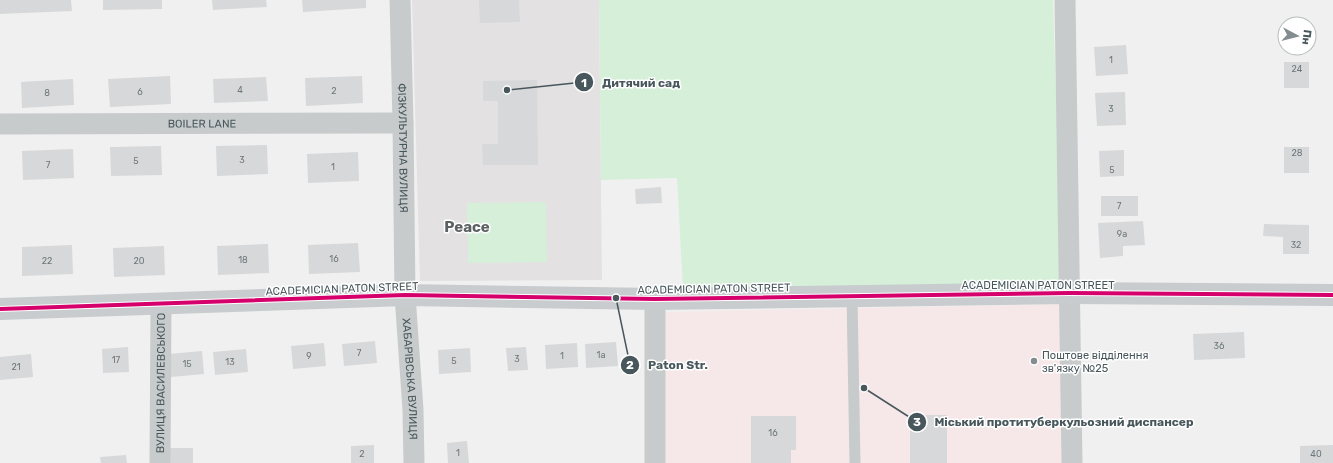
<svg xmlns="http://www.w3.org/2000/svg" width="1333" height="463" font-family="Rubik,sans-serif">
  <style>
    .education { fill: #e3e1e2 }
    .medical { fill: #f6e8e9 }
    .green { fill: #d6efd9 }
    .building { fill: #d7d8d9 }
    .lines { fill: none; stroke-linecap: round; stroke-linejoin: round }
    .lane { stroke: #c8cbcc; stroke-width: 11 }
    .street { stroke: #c8cbcc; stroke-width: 21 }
    .secondary { stroke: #c8ccce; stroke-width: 22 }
    .cycleway-casing { stroke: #fff; stroke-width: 6 }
    .cycleway { stroke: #d6006c; stroke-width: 4 }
    .poi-dot { fill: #838d90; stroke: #fff; stroke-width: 1.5 }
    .labels { text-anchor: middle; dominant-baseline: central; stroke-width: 3; stroke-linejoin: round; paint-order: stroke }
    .number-label { font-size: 9px; fill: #6d787c }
    .street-label { font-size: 11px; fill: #48575c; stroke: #fff }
    .poi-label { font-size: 11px; fill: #48575c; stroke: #fff; text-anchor: start }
    .district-label { font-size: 15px; font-weight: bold; fill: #5c6164; stroke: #fff }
    .leader { fill: none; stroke: #48575c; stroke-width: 1.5 }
    .callout-dot { fill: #48575c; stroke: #fff; stroke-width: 1.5 }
    .mark-label { font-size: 12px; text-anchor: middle; font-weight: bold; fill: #fff }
    .callout-label { font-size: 12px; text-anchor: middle; font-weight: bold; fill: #48575c; stroke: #fff; stroke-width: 3; stroke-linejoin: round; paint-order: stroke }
  </style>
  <rect width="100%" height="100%" fill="#f1f0f0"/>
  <path class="education" d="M412 0H599L602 280 420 281Z"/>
  <path class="medical" d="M1063 304V463H666V312Z"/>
  <path class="green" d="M599 0H1053L1062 286 683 289 677 178 601 180Z
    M546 202 547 262 468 263 467 203Z"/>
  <path class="building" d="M0 0H71L72 11 0 14Z
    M103 0H162V9L103 10Z
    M212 0H266L267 7 213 10Z
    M302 0H366V8L303 12Z
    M479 0H519L520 22 480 23Z
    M1126 45 1128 74 1096 76 1094 47Z
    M1284 62H1309V88H1284Z
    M170 76 171 104 110 107 108 79Z
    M362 76 363 103 306 106 305 78Z
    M266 77 268 101 214 103 213 79Z
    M73 79 74 105 22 108 21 82Z
    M537 80 538 165H483L482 144H498V101H483V81Z
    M1125 92 1126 125 1097 126 1095 93Z
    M267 145 268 174 217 176 216 146Z
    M161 146 162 175 111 176 110 147Z
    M1284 147H1309V173H1284Z
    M73 149 74 178 23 180 22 151Z
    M1124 150V176L1100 177 1099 151Z
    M358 152 359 181 308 183 307 154Z
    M661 187 662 203 636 204 635 189Z
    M1101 196H1138V216H1101Z
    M1143 221 1145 245 1123 246V256L1100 258 1098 223Z
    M1264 224 1309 225V254H1283V237L1263 236Z
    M358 243 360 272 309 274 308 245Z
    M268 244 269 273 218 275 217 246Z
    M72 245 73 274 22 276V247Z
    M164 246 165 275 114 277 113 248Z
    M1244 332 1245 358 1194 360 1193 334Z
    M375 341 377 363 344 366 342 344Z
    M616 342 618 366 586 368 585 344Z
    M324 343 326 366 293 369 291 346Z
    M577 343 578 367 546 369 545 345Z
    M128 347 129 372 103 373 102 349Z
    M526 347 528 370 508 371 506 348Z
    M470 348 471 372 439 374 438 350Z
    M246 349 248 372 215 375 213 352Z
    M202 351 204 374 171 377 169 354Z
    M31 354 33 377 0 380V357Z
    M910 415H947V463H910Z
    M751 416H796V450H791V463H751Z
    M467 441 469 463H448L447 443Z
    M374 445V463H351V446Z
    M1333 445V463H1300V446Z
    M170 448H193V463H170Z
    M126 455 127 463H101L100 457Z"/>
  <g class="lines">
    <path class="lane" d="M852 296 855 463"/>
    <g class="street">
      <path id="s1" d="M400 0 403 123 405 295 413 410 414 463"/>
      <path d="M1065 0 1072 463"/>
      <path id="s2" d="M0 124 403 123"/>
      <path d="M655 299V463"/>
      <path id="s3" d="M160 463 161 304"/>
    </g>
    <path class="secondary" d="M0 309 405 295 655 299 1070 293 1333 295"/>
    <defs>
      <path id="cycleway" d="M0 309 405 295 655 299 1070 293 1333 295"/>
    </defs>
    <use href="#cycleway" class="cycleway-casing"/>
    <use href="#cycleway" class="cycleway"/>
  </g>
  <circle class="poi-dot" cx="1034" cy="361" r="4"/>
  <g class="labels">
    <g class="number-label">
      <text x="1111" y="60">1</text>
      <text x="1297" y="69">24</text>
      <text x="240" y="90">4</text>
      <text x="334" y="91">2</text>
      <text x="140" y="92">6</text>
      <text x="47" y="93">8</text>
      <text x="1111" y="109">3</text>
      <text x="1297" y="153">28</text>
      <text x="242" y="160">3</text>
      <text x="136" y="161">5</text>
      <text x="48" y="165">7</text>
      <text x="333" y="167">1</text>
      <text x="1112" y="170">5</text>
      <text x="1119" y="206">7</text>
      <text x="1122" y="234">9а</text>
      <text x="1296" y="245">32</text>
      <text x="334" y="259">16</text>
      <text x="243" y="260">18</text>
      <text x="47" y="261">22</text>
      <text x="139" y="261">20</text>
      <text x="1219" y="346">36</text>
      <text x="359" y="353">7</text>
      <text x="601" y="355">1а</text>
      <text x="309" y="356">9</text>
      <text x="562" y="356">1</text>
      <text x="517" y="359">3</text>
      <text x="116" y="360">17</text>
      <text x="454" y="361">5</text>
      <text x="230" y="362">13</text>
      <text x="187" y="364">15</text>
      <text x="16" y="367">21</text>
      <text x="773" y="433">16</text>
      <text x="458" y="453">1</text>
      <text x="362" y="454">2</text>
      <text x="1316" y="454">40</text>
    </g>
    <g class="street-label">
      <text stroke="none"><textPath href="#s2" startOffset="202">BOILER LANE</textPath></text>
      <text stroke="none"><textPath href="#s1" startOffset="148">ФІЗКУЛЬТУРНА ВУЛИЦЯ</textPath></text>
      <text x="1038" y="285">ACADEMICIAN PATON STREET</text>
      <text transform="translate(342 289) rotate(-2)">ACADEMICIAN PATON STREET</text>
      <text transform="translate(714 289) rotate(-1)">ACADEMICIAN PATON STREET</text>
      <text stroke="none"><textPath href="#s1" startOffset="379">ХАБАРІВСЬКА ВУЛИЦЯ</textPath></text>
      <text stroke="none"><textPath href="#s3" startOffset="80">ВУЛИЦЯ ВАСИЛЕВСЬКОГО</textPath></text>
    </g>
    <g class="poi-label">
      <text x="1042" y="355">Поштове відділення<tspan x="1042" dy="13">зв'язку №25</tspan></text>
    </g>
    <g class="district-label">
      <text x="467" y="227">Peace</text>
    </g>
  </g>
  <path class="leader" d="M507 90L584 82M616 298L630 365M864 388L917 422"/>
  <g class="callout-dot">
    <circle cx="507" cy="90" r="4"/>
    <circle cx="616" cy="298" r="4"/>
    <circle cx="864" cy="388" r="4"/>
    <circle cx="584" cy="82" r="10"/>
    <circle cx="630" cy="365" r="10"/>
    <circle cx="917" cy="422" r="10"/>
  </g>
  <g class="mark-label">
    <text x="584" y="87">1</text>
    <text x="630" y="369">2</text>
    <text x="917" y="426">3</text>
  </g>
  <g class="callout-label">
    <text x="641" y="87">Дитячий сад</text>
    <text x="678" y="369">Paton Str.</text>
    <text x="1064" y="426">Міський протитуберкульозний диспансер</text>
  </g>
  <g transform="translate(1297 36) rotate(97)"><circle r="19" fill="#ffffff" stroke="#b6bcbe"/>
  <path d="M0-3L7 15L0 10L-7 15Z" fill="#838d90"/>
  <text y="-6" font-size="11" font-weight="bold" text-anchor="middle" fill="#48575c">Пн</text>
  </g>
</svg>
